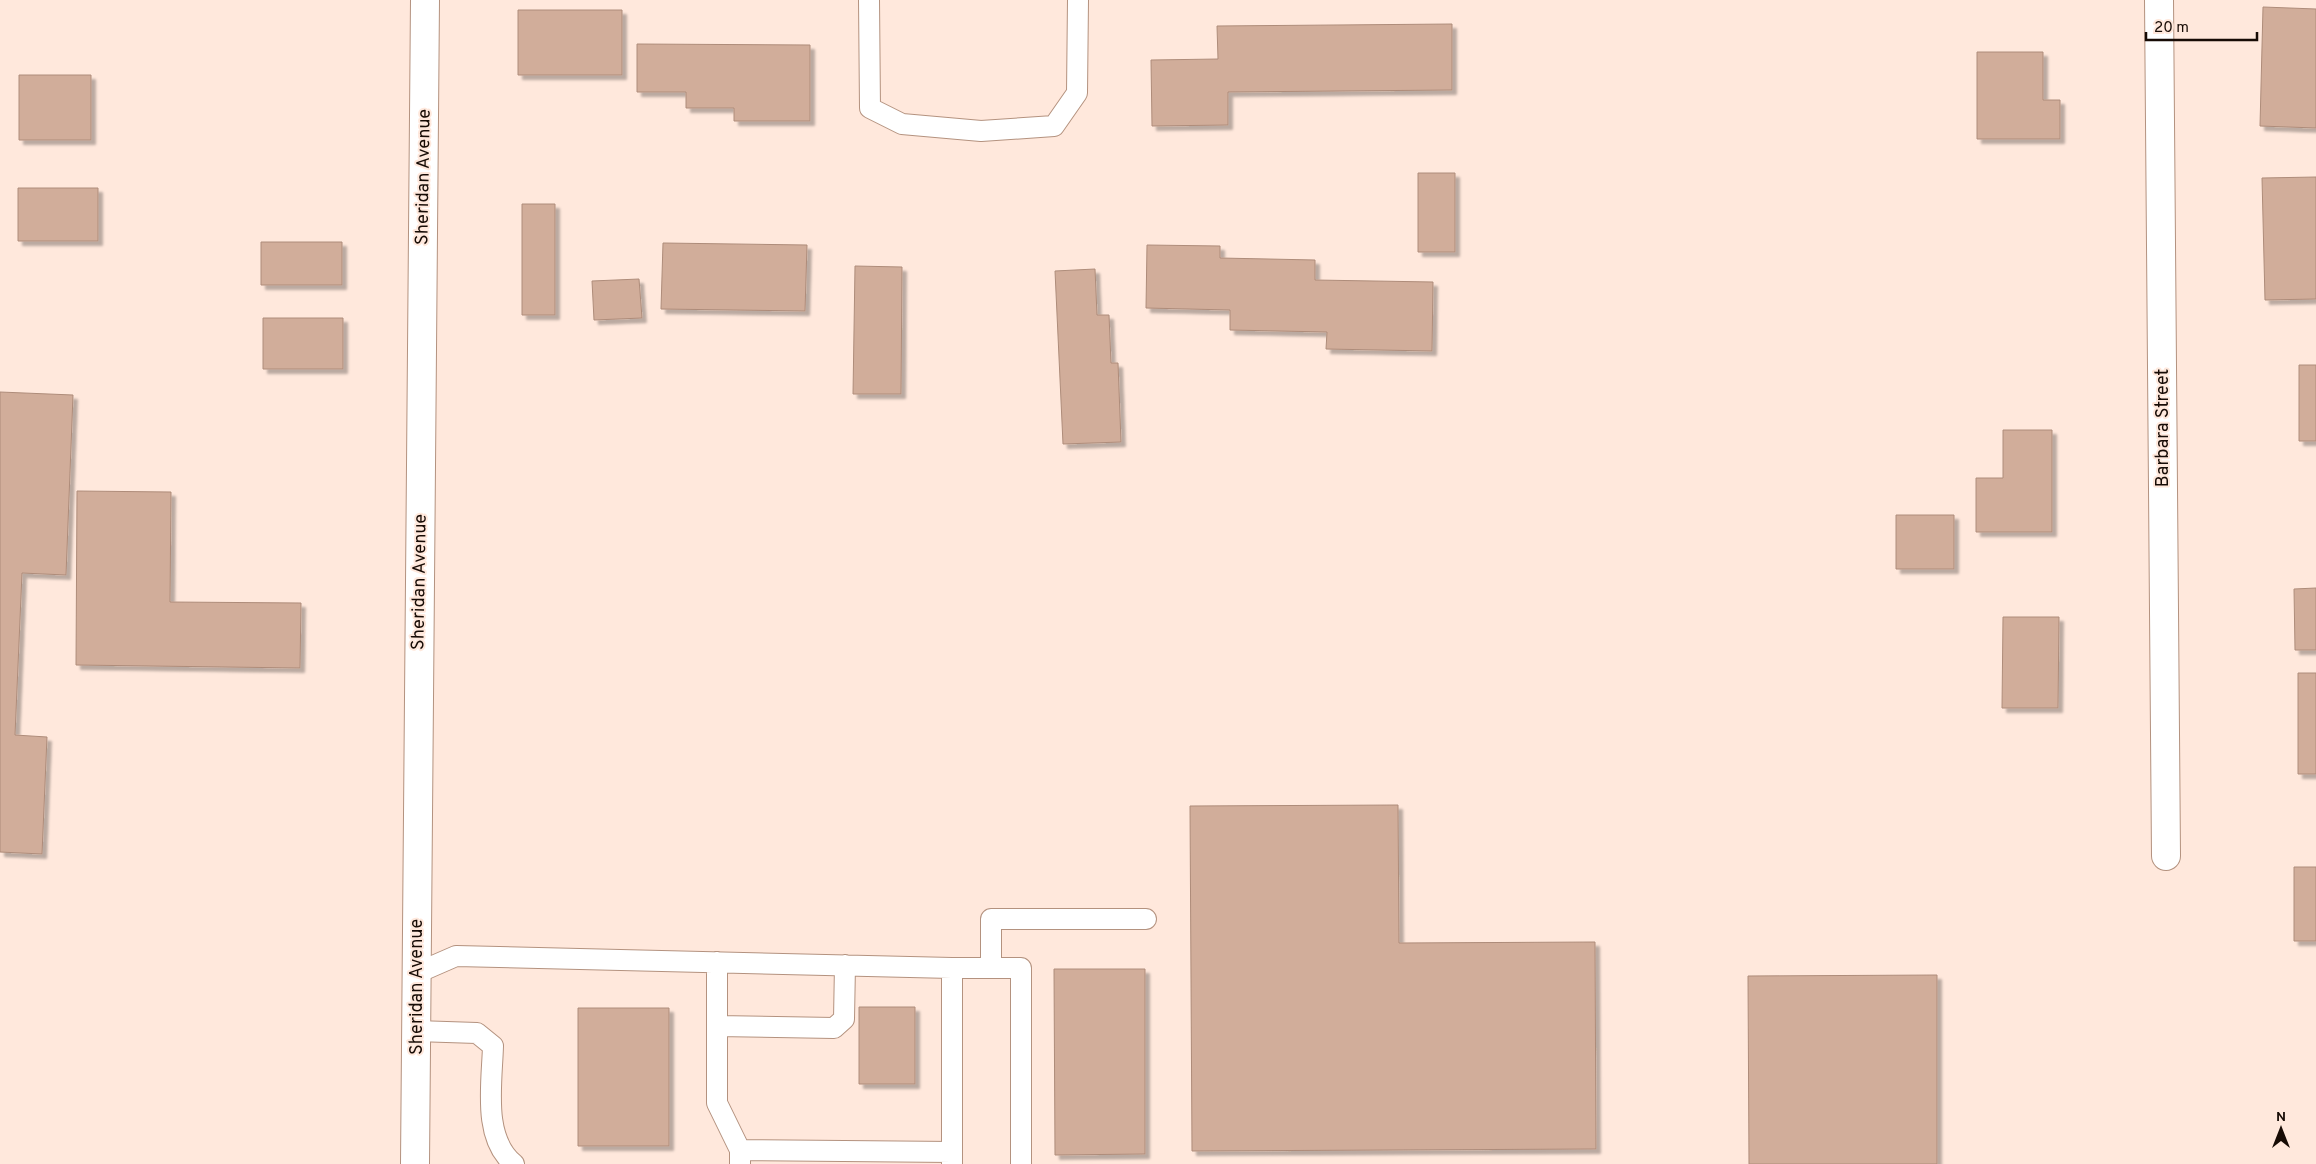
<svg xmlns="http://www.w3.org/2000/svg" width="2316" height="1164" font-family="Overpass,sans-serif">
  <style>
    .building { fill: #d1ad9a; stroke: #ae8c7a; filter: url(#shadow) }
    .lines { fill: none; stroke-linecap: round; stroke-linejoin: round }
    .lane-casing { stroke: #b4927f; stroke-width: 22 }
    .street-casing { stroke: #b4927f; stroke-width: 30 }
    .lane { stroke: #fff; stroke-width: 20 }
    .street { stroke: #fff; stroke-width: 28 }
    .labels { text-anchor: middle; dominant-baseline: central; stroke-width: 4; stroke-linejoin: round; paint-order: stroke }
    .street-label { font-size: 18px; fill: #170b05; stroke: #ffe8dc }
  </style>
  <defs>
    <filter id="shadow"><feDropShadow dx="4.5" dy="4.5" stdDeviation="1" flood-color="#0004"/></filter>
  </defs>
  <rect width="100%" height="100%" fill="#ffe8dc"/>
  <path class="building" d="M2263 7 2316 9V128L2260 126Z
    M518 10H622V75H518Z
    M1452 24V90L1228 92V125L1152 126 1151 60 1218 59 1217 26Z
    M637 44 810 45V121H734V108H686V92H637Z
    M1977 52H2043V100H2060V139H1977Z
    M19 75H91V140H19Z
    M1418 173H1455V252H1418Z
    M2316 177V299L2265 300 2262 178Z
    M18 188H98V241H18Z
    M522 204H555V315H522Z
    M261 242H342V285H261Z
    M663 243 807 245 805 311 661 309Z
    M1147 245 1220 246V258L1315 260V280L1433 282 1432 351 1326 349 1327 332 1230 330V310L1146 308Z
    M855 266 902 267 901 394H853Z
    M1095 269 1097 315H1109L1111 363H1118L1121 442 1063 444 1055 271Z
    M639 279 642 318 594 320 592 281Z
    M263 318H343V369H263Z
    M2299 365H2316V441H2299Z
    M0 392 73 395 66 575 22 573 15 735 47 737 42 854 0 852Z
    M2003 430H2052V532H1976V478H2003Z
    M77 491 171 492 170 602 301 603 300 668 76 665Z
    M1896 515H1954V569H1896Z
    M2316 588V650H2295L2294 589Z
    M2003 617H2059L2058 708H2002Z
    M2298 673H2316V774H2298Z
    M1398 805 1399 943 1595 942 1596 1149 1192 1151 1190 806Z
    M2294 867H2316V941H2294Z
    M1054 969H1145V1154L1055 1155Z
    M1937 975V1164H1749L1748 976Z
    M859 1007H915V1084H859Z
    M578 1008H669V1146H578Z"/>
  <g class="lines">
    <defs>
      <path id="lane" d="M869 0 870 108 902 124 981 131 1054 126 1077 93 1078 0
        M717 962V1103L740 1150
        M952 968H1021V1164
        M991 968V919H1146
        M417 973 456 956 952 968V1164
        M717 1026 834 1028 844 1019 845 965
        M416 1031 477 1033 493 1046C492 1083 482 1138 514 1164
        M740 1164V1150L952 1152"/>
      <path id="street" d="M2159 0 2166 856
        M415 1164 425 0"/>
    </defs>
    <use href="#lane" class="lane-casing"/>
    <use href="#street" class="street-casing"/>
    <use href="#lane" class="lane"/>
    <use href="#street" class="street"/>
  </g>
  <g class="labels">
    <g class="street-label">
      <text transform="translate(424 177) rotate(-89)">Sheridan Avenue</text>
      <text transform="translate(2163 428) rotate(-90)">Barbara Street</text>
      <text transform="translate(420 582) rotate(-89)">Sheridan Avenue</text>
      <text transform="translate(417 987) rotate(-90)">Sheridan Avenue</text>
    </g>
  </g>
  <g transform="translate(2281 1129)" stroke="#ffe8dc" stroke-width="4" paint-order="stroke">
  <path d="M0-4L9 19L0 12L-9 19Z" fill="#170b05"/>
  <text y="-8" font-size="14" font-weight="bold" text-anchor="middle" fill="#170b05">N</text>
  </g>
  <path d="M2146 32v8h111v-8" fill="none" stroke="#170b05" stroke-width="2.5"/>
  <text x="2154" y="32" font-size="15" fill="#170b05" stroke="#ffe8dc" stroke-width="4" paint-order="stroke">20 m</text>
</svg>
